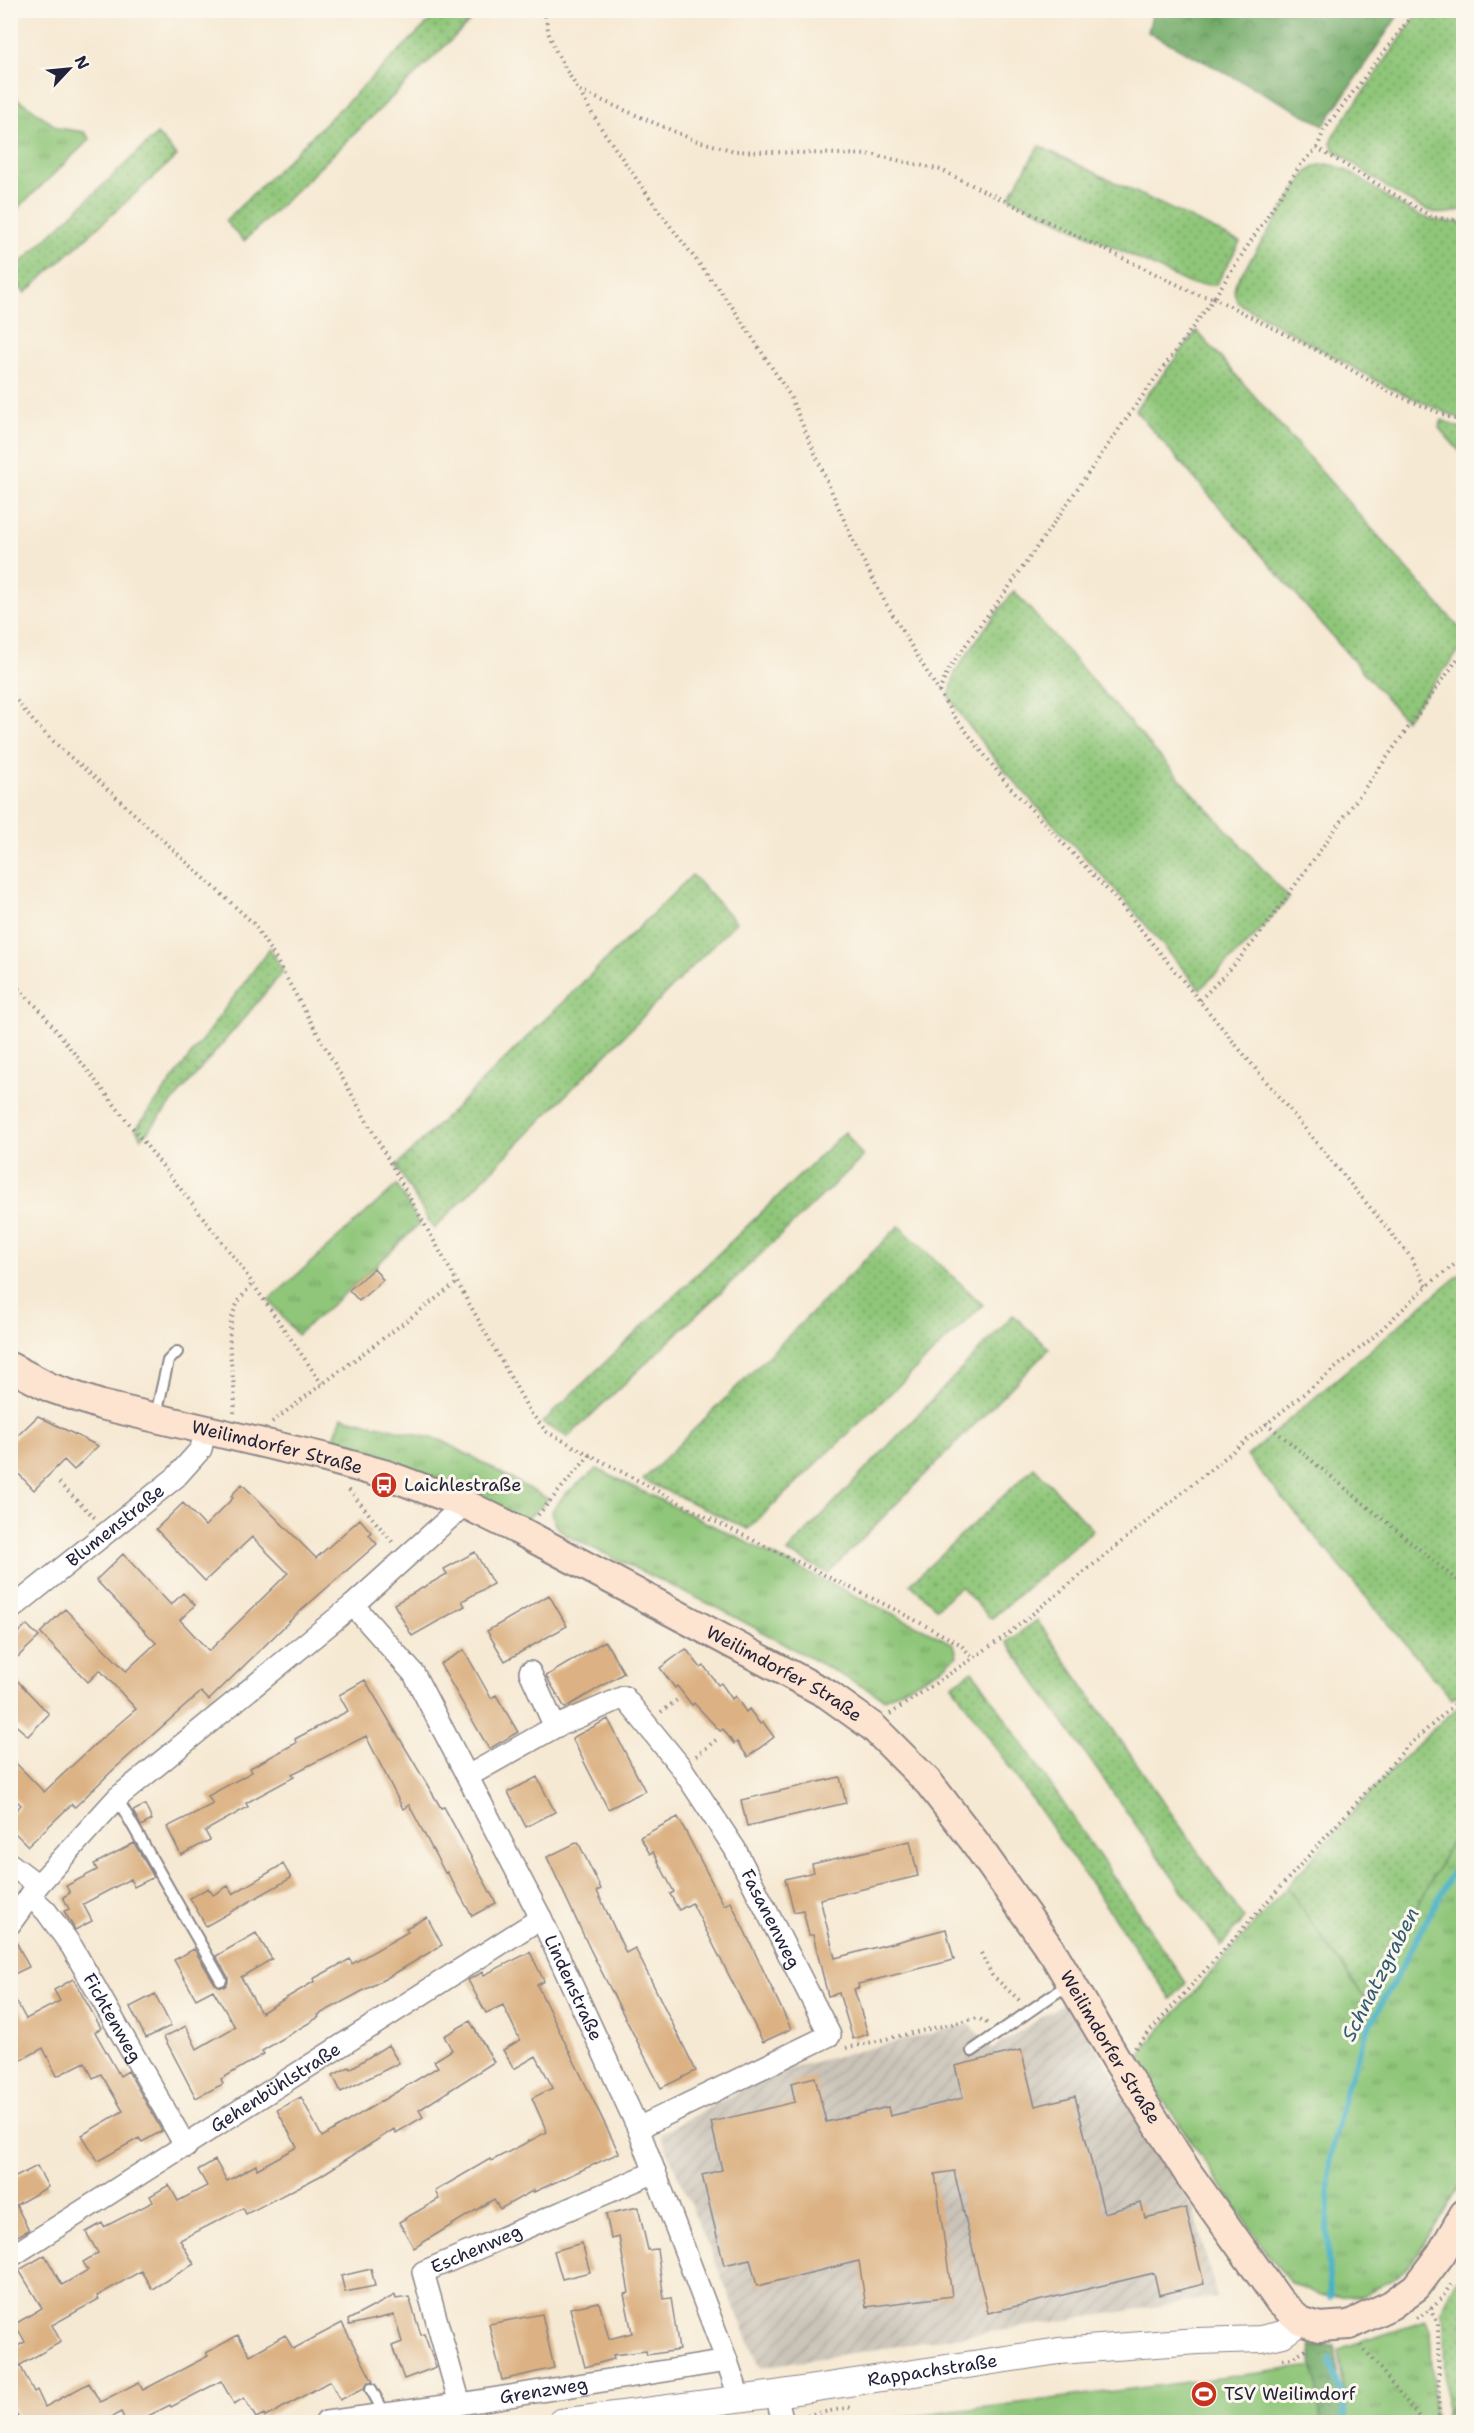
<svg xmlns="http://www.w3.org/2000/svg" width="1474" height="2433" font-family="'Shantell Sans',sans-serif">
  <style>
    .industrial { fill: url(#industrial-furrows) }
    .grass { fill: url(#grass-tufts); stroke: #58745a; stroke-width: 1.5 }
    .forest { fill: url(#forest-crowns); stroke: #4a6652; stroke-width: 1.5 }
    .garden { fill: url(#garden-dots); stroke: #58745a; stroke-width: 1.5 }
    .pitch { fill: #8fc679; stroke: #58745a; stroke-width: 1.5 }
    .lines { fill: none; stroke-linecap: round; stroke-linejoin: round }
    .stream { stroke: #47b1c5; stroke-width: 6 }
    .building { fill: #dcb284 }
    .service-casing { stroke: #8c8687; stroke-width: 14 }
    .minor-casing { stroke: #8c8687; stroke-width: 24 }
    .tertiary-casing { stroke: #8c8687; stroke-width: 28 }
    .secondary-casing { stroke: #8c8687; stroke-width: 32 }
    .path { stroke: #8c8687; stroke-width: 4; stroke-dasharray: 1.5 4.5; stroke-linecap: butt }
    .service { stroke: #fff; stroke-width: 10 }
    .minor { stroke: #fff; stroke-width: 21 }
    .tertiary { stroke: #fff; stroke-width: 26 }
    .secondary { stroke: #fde4d0; stroke-width: 28 }
    .labels { text-anchor: middle; dominant-baseline: central; stroke-width: 6; stroke-linejoin: round; paint-order: stroke }
    .street-label { font-size: 18px; fill: #22223b; stroke: #fbf7ec }
    .poi-label { font-size: 18px; fill: #22223b; stroke: #fbf7ec; text-anchor: start }
    .water-label { font-size: 20px; font-style: italic; fill: #315b72; stroke: #fbf7ec }
  </style>
  <defs>
    <pattern id="industrial-furrows" width="10" height="10" patternUnits="userSpaceOnUse" patternTransform="scale(1.5)"><rect width="10" height="10" fill="#cac3b8"/><path d="M-1 1l2-2M0 10L10 0M9 11l2-2" fill="none" stroke="#ada79f"/></pattern>
    <pattern id="grass-tufts" width="24" height="20" patternUnits="userSpaceOnUse" patternTransform="scale(1.5)"><rect width="24" height="20" fill="#8fc679"/><path d="M3 7l-1-3M5 7V3M7 7l1-3M15 17l-1-3M17 17v-4M19 17l1-3" fill="none" stroke="#74a064"/></pattern>
    <pattern id="forest-crowns" width="20" height="18" patternUnits="userSpaceOnUse" patternTransform="scale(1.5)"><rect width="20" height="18" fill="#73ab69"/><path d="M2 6a3 3 0 1 1 6 0M12 15a3 3 0 1 1 6 0" fill="none" stroke="#5e8b58"/></pattern>
    <pattern id="garden-dots" width="8" height="8" patternUnits="userSpaceOnUse" patternTransform="scale(1.5)"><rect width="8" height="8" fill="#8fc679"/><path d="M2 2h.1M6 6h.1" fill="none" stroke="#74a064" stroke-width="1.8" stroke-linecap="round"/></pattern>
  </defs>
  <rect width="100%" height="100%" fill="#fbf7ec"/>
  <filter id="ink" filterUnits="userSpaceOnUse"><feTurbulence type="fractalNoise" baseFrequency=".0167" numOctaves="2"/><feDisplacementMap in="SourceGraphic" scale="12" xChannelSelector="R" yChannelSelector="G"/><feConvolveMatrix kernelMatrix="1 2 1 2 8 2 1 2 1" color-interpolation-filters="sRGB"/></filter>
  <filter id="wash" filterUnits="userSpaceOnUse"><feTurbulence type="fractalNoise" baseFrequency=".008" numOctaves="4" result="noise"/><feDisplacementMap in="SourceGraphic" scale="24" xChannelSelector="R" yChannelSelector="G"/><feGaussianBlur stdDeviation="1.35" result="paint"/><feColorMatrix in="noise" values="0 0 0 0 0 0 0 0 0 0 0 0 0 0 0 0 0 1.4 0 .05"/><feComposite in="paint" operator="in"/></filter>
  <g filter="url(#wash)">
    <rect width="100%" height="100%" fill="#f6e9d3"/>
    <path class="industrial" d="M1068 2000 1193 2208 1217 2297 760 2367 660 2134 777 2071 969 2024 993 2049Z"/>
    <path class="grass" d="M11 95 30 107 58 128 84 132 90 139 11 215Z
      M397 1185 419 1224 374 1268 297 1335 269 1300Z
      M342 1417 443 1441 548 1499 526 1520 330 1448Z
      M597 1469 954 1644 957 1656 939 1670 885 1699 722 1610 568 1536 555 1525 552 1511 565 1494Z
      M1463 1820V2181L1412 2262 1396 2278 1362 2296H1320L1291 2283 1269 2256 1138 2063 1146 2046 1287 1887 1367 2001Z
      M1426 2321 1430 2330 1435 2422H1348L1338 2349Z
      M1463 2381V2422H1446V2416Z"/>
    <path class="forest" d="M1153 11V10L1401 11 1324 125 1148 32Z
      M1334 2345 1345 2422H1321L1310 2346Z"/>
    <path class="garden" d="M440 11H481L244 241 225 221Z
      M1420 11H1463V209C1455 212 1445 215 1436 213 1403 203 1363 169 1334 150L1331 144 1334 134Z
      M157 134 177 156 25 293 11 278V272Z
      M1039 146 1240 242 1216 285 1190 284 1009 197Z
      M1327 164C1342 166 1353 174 1365 182 1398 204 1422 225 1463 222V420L1388 387 1238 303C1234 295 1233 290 1236 282L1307 172 1316 166Z
      M1197 331 1463 632V646L1405 720 1135 410Z
      M1442 420 1463 429V455L1439 428Z
      M1014 591 1154 750 1289 898 1251 940 1200 989C1165 949 1132 906 1095 868 1043 813 991 761 949 697L955 672 983 631Z
      M692 875 736 922 434 1229 396 1166Z
      M270 948 283 972 142 1138 136 1129Z
      M845 1132 863 1157 568 1437 542 1423Z
      M899 1226 983 1305 748 1529 643 1480Z
      M1463 1272 1464 1690 1452 1699 1247 1456 1433 1296Z
      M1013 1315 1049 1349 828 1573 787 1552Z
      M1034 1467 1093 1530 991 1619 960 1586 937 1608 910 1584Z
      M1037 1620 1244 1918 1221 1946 1007 1642Z
      M973 1671 1186 1983 1171 1999 952 1685Z
      M1463 1703V1820L1367 2002 1287 1887C1343 1824 1398 1757 1463 1703Z
      M1463 2267V2381L1446 2416 1445 2323 1441 2311Z"/>
    <path class="pitch" d="M1314 2366 1321 2422H868Z"/>
    <g class="lines">
      <path class="stream" d="M1330 2297 1327 2233 1330 2158 1346 2089 1367 2031 1464 1851
        M1330 2359 1343 2400 1345 2422"/>
    </g>
    <g id="blocks">
      <path class="building" d="M374 1268 383 1280 359 1301 349 1290Z
        M38 1416 98 1446 74 1470 64 1460 34 1490 10 1465V1443Z
        M242 1484 316 1558 360 1519 371 1532 369 1535 377 1544 296 1615 209 1700 201 1692 113 1770 75 1807 72 1804 28 1846 10 1828V1816L21 1805 10 1794V1757L44 1792 92 1747 136 1709 100 1670 88 1682 40 1633 65 1609 126 1671 156 1643 96 1580 123 1554 171 1605 183 1593 195 1605 180 1620 209 1651 288 1573 252 1537 205 1581 156 1529 183 1503 205 1526 233 1498 231 1496Z
        M475 1552 493 1584 462 1601 465 1606 412 1636 394 1604 447 1574 444 1569Z
        M549 1595 567 1626 505 1661 487 1631Z
        M27 1625 39 1637 10 1664V1640Z
        M605 1641 624 1673 565 1708 546 1676Z
        M686 1649 701 1668 704 1666 718 1685 721 1683 732 1699 735 1696 746 1712 749 1709 760 1724 763 1722 774 1737 748 1757 737 1742 734 1744 723 1729 720 1731 694 1703 692 1705 677 1686 675 1688 660 1668Z
        M464 1650 491 1698 496 1695 518 1732 489 1749 440 1664Z
        M10 1673 49 1714 28 1736 10 1720Z
        M365 1680 441 1808 444 1807 496 1903 472 1916 447 1872 445 1873 409 1805 403 1809 366 1736 292 1774 294 1777 246 1803 248 1807 205 1831 210 1840 181 1855 167 1827 213 1804 208 1796 252 1772 250 1768 296 1743 295 1739 348 1711 339 1695Z
        M608 1719 645 1791 608 1809 572 1738Z
        M537 1777 555 1812 526 1827 508 1792Z
        M840 1777 846 1803 747 1826 741 1800Z
        M145 1805 152 1820 141 1826 133 1811Z
        M678 1817 724 1905 731 1902 791 2029 763 2042 692 1903 679 1910 670 1894 674 1892 653 1852 650 1854 640 1837Z
        M910 1841 918 1876 820 1899 835 1958 946 1929 954 1960 858 1984 859 1988 854 1989 868 2034 853 2039 839 1993 828 1996 813 1935H809L803 1910 794 1912 785 1879 814 1872 812 1864Z
        M578 1842 601 1889 597 1891 626 1953 635 1948 696 2071 661 2088 590 1949 547 1857Z
        M134 1843 154 1877 134 1887 130 1879 83 1904 92 1921 75 1930 64 1911 69 1909 63 1897 70 1893 66 1886 97 1870 94 1864Z
        M283 1864 291 1878 206 1926 190 1898 208 1888 213 1895 228 1886 233 1894Z
        M427 1917 442 1945 392 1975 318 2015 319 2017 262 2051 264 2054 221 2079 223 2084 196 2098 164 2037 186 2026 197 2049 235 2027 213 1990 196 1999 174 1960 194 1949 215 1984 224 1987 228 1983V1977L216 1956 256 1933 272 1959 241 1977 261 2013 315 1981 313 1979 350 1959 352 1964 408 1932 406 1928Z
        M10 1936H13L29 1967 10 1976Z
        M530 1952 544 1981 537 1985 619 2153 534 2192V2190L500 2209 494 2199 414 2248 399 2222 439 2199 435 2191 490 2159 491 2161 547 2132 532 2098 553 2088 536 2056 514 2069 503 2050 520 2040 503 2005 486 2013 468 1980 483 1972 484 1975Z
        M73 1979 101 2028 95 2032 120 2076 128 2071 162 2131 142 2142 139 2138 98 2161 82 2135 123 2111 101 2074 93 2078 85 2062 57 2076 43 2048 10 2066V1990L26 2019 60 2001 54 1990Z
        M155 1994 171 2026 146 2038 130 2007Z
        M470 2021 494 2062 419 2110 423 2117 396 2133 394 2129 320 2176 246 2214 243 2208 180 2240 194 2264 152 2289 141 2271 97 2296 99 2299 52 2325 61 2342 20 2365 34 2392 37 2390 45 2407 89 2383 100 2402 139 2382 143 2390 208 2356 206 2353 238 2335 250 2355 285 2335 293 2349 342 2323 373 2382H368L364 2388 340 2400 330 2381 273 2413 265 2417 264 2414 256 2418 244 2398 234 2404 221 2381 171 2407 170 2405 136 2422H126L121 2412 102 2422H18L20 2421 10 2403V2347L12 2349 25 2342 15 2324 42 2308 19 2270 45 2255 62 2285 88 2270 83 2262 98 2253 86 2232 102 2223 104 2227 153 2202 150 2196 169 2185 178 2201 207 2186 198 2170 215 2160 227 2181 256 2165 257 2169 297 2147 277 2110 301 2097 322 2137 438 2067 434 2061 452 2050 444 2036Z
        M388 2045 399 2063 341 2092 333 2075 349 2067 350 2069Z
        M1021 2050 1035 2106 1075 2096 1104 2213 1141 2203 1145 2218 1186 2208 1204 2284 1159 2295 1154 2273 988 2313 954 2171 935 2174 952 2296 866 2307 859 2261 757 2286 750 2259 724 2265 702 2175 722 2170 711 2122 795 2102 791 2083 815 2077 826 2122 888 2107 890 2116 963 2098 955 2066Z
        M37 2166 48 2187 16 2205 29 2230 10 2240V2180Z
        M638 2207 648 2250 657 2249 664 2299 671 2298 679 2350 647 2355 646 2351 613 2355 614 2359 585 2367 570 2308 599 2302 609 2339 632 2333 624 2294 629 2293 619 2237 611 2239 606 2214Z
        M582 2243 590 2272 562 2279 554 2251Z
        M371 2269 375 2286 345 2292 341 2276Z
        M395 2295 396 2299 409 2297 421 2335 424 2334 436 2367 404 2379 392 2346 402 2342 394 2315 349 2325 348 2320Z
        M542 2314 554 2368 502 2380 489 2324Z"/>
    </g>
  </g>
  <g filter="url(#ink)">
    <use href="#blocks" fill-opacity="0" stroke="#8c8687" stroke-width="1.5"/>
    <g class="lines">
      <defs>
        <path id="service" d="M156 1415 168 1361 177 1352
          M117 1798 221 1980
          M972 2051 1070 1983
          M371 2389 385 2414
          M1020 2422H1021"/>
        <g id="minor">
          <path id="s1" d="M353 1605 414 1674 541 1918 638 2128 727 2361 735 2385 737 2399"/>
          <path id="s2" d="M10 1610 176 1477 201 1449 205 1431"/>
          <path d="M530 1672 555 1727"/>
          <path id="s3" d="M468 1776 555 1727 624 1697 681 1767 735 1849 830 2035 638 2128"/>
          <path d="M10 1864 38 1885"/>
          <path id="s4" d="M30 1896 46 1911 72 1947 186 2147"/>
          <path d="M10 1924 38 1885 117 1798 353 1605 465 1504"/>
          <path id="s5" d="M10 2257 541 1918"/>
          <path d="M776 2394 783 2422"/>
          <path id="s6" d="M460 2404 423 2272 655 2172"/>
          <path id="s7" d="M326 2422 460 2404 727 2361"/>
        </g>
        <g id="tertiary">
          <path id="s8" d="M561 2422 776 2394 1059 2351 1198 2341 1261 2339 1283 2334 1301 2321"/>
        </g>
        <g id="secondary">
          <path id="s9" d="M10 1367 51 1388 101 1405 322 1457 387 1475 465 1504 520 1531 827 1694 873 1727 929 1783 974 1841 1055 1956 1118 2062 1188 2173 1280 2302 1301 2321 1319 2327 1349 2325 1391 2305 1416 2287 1441 2254 1464 2214"/>
        </g>
      </defs>
      <use href="#service" class="service-casing"/>
      <use href="#minor" class="minor-casing"/>
      <use href="#tertiary" class="tertiary-casing"/>
      <use href="#secondary" class="secondary-casing"/>
      <path class="path" d="M544 10 549 34 557 54 599 125 661 214 733 308 789 394 855 545 885 602 951 712 1008 785 1114 897 1410 1256 1427 1286
        M580 91 694 140 735 151 875 155 941 170 1199 295 1214 298 1299 167 1317 148 1432 217 1453 220 1464 218
        M1317 148 1324 130 1416 10
        M10 691C31 723 62 751 92 775L253 923 274 956 530 1412 547 1432 712 1520 894 1609 960 1644 973 1658
        M939 692 948 670 977 629 1009 587 1131 412 1214 298 1326 355 1387 391 1464 423
        M10 980 41 1011 237 1261 322 1384
        M1200 1000 1234 965 1260 934 1464 650
        M234 1413C238 1377 220 1339 237 1304 241 1297 247 1290 252 1284
        M272 1422 458 1282
        M1266 1423 1464 1586
        M59 1483 95 1518
        M349 1490 394 1544
        M538 1515 590 1455
        M661 1712 677 1700
        M890 1714 1004 1637 1056 1595 1370 1340 1427 1286 1464 1257
        M696 1756 716 1740
        M981 1953 992 1975 1020 2001
        M846 2048 978 2018 987 2023
        M1135 2048 1406 1748 1464 1696
        M1431 2308 1438 2324 1439 2422
        M1416 2318C1432 2311 1444 2297 1452 2282
        M1361 2345 1423 2422
        M1283 2359 1292 2358 1309 2347
        M801 2416 853 2407"/>
      <use href="#service" class="service"/>
      <use href="#minor" class="minor"/>
      <use href="#tertiary" class="tertiary"/>
      <use href="#secondary" class="secondary"/>
    </g>
  </g>
  <defs>
    <symbol id="bus-disc" viewBox="-11 -11 22 22"><circle r="9.5" fill="#c8321e" stroke="#fbf7ec"/><path d="M-5-6H5V4H4V6H2V4H-2V6H-4V4H-5ZM-3.5-4V0h7V-4ZM-3.5 1.2v1.5H-2V1.2ZM2 1.2v1.5H3.5V1.2Z" fill="#fff"/></symbol>
    <symbol id="stadium-disc" viewBox="-11 -11 22 22"><circle r="9.5" fill="#c8321e" stroke="#fbf7ec"/><path d="M0-5a6.5 5 0 1 0 0 10a6.5 5 0 1 0 0-10ZM-3.5-1.8h7v3.6h-7Z" fill="#fff"/></symbol>
  </defs>
  <g fill-rule="evenodd">
    <use href="#bus-disc" x="369" y="1470" width="30" height="30"/>
    <use href="#stadium-disc" x="1189" y="2379" width="30" height="30"/>
  </g>
  <g class="labels">
    <g class="street-label">
      <text stroke="none"><textPath href="#s9" startOffset="280">Weilimdorfer Straße</textPath></text>
      <text stroke="none"><textPath href="#s2" startOffset="135">Blumenstraße</textPath></text>
      <text stroke="none"><textPath href="#s9" startOffset="838">Weilimdorfer Straße</textPath></text>
      <text stroke="none"><textPath href="#s3" startOffset="442">Fasanenweg</textPath></text>
      <text stroke="none"><textPath href="#s1" startOffset="444">Lindenstraße</textPath></text>
      <text stroke="none"><textPath href="#s4" startOffset="148">Fichtenweg</textPath></text>
      <text stroke="none"><textPath href="#s9" startOffset="1342">Weilimdorfer Straße</textPath></text>
      <text stroke="none"><textPath href="#s5" startOffset="315">Gehenbühlstraße</textPath></text>
      <text stroke="none"><textPath href="#s6" startOffset="195">Eschenweg</textPath></text>
      <text stroke="none"><textPath href="#s8" startOffset="375">Rappachstraße</textPath></text>
      <text stroke="none"><textPath href="#s7" startOffset="220">Grenzweg</textPath></text>
    </g>
    <g class="poi-label">
      <text x="404" y="1485">Laichlestraße</text>
      <text x="1224" y="2394">TSV Weilimdorf</text>
    </g>
    <g class="water-label">
      <text transform="translate(1380 1974) rotate(-63)">Schnatzgraben</text>
    </g>
  </g>
  <rect width="1474" height="2433" fill="none" stroke="#fbf7ec" stroke-width="36"/>
  <g transform="translate(69 69) rotate(64)" stroke="#fbf7ec" stroke-width="4.5" paint-order="stroke">
  <path d="M0-4.5L10 22L0 15L-10 22Z" fill="#22223b"/>
  <text y="-9" font-size="16" font-weight="bold" text-anchor="middle" fill="#22223b">N</text>
  </g>
</svg>
